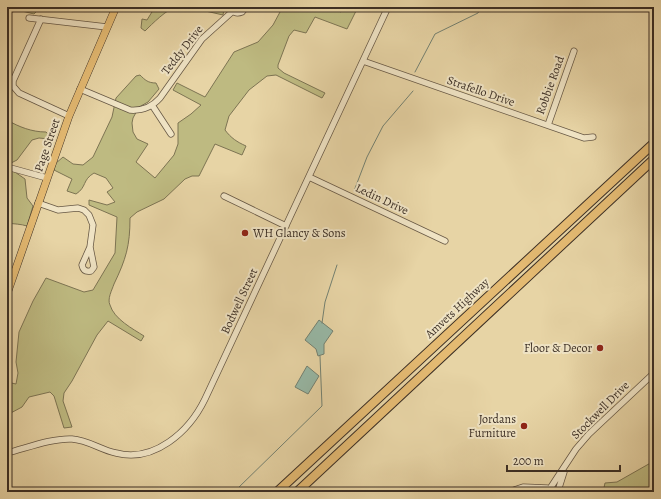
<svg xmlns="http://www.w3.org/2000/svg" width="661" height="499" font-family="Alegreya,serif">
  <style>
    .green { fill: #beba81; stroke: #7d7453 }
    .water { fill: #97b8a6; stroke: #738172 }
    .lines { fill: none; stroke-linecap: round; stroke-linejoin: round }
    .stream { stroke: #738172; stroke-width: 1 }
    .minor-casing { stroke: #675845; stroke-width: 7 }
    .major-casing { stroke: #3c2f25; stroke-width: 8 }
    .highway-casing { stroke: #3c2f25; stroke-width: 10 }
    .minor { stroke: #efe3c4; stroke-width: 5.5 }
    .major { stroke: #e4ba72; stroke-width: 7 }
    .highway { stroke: #e4ba72; stroke-width: 8 }
    .poi-dot { fill: #8f2418; stroke: #efe3c4; stroke-width: 1.5 }
    .labels { text-anchor: middle; dominant-baseline: central; stroke-width: 4; stroke-linejoin: round; paint-order: stroke }
    .street-label { font-size: 12px; fill: #3c2f25; stroke: #efe3c4 }
    .poi-label { font-size: 12px; fill: #3c2f25; stroke: #efe3c4; text-anchor: end }
  </style>
  <rect width="100%" height="100%" fill="#e7d4a5"/>
  <filter id="stains"><feTurbulence type="fractalNoise" baseFrequency=".005" numOctaves="4"/><feColorMatrix values="0 0 0 0 .2 0 0 0 0 .09 0 0 0 0 .02 0 0 0 .5 -.17"/></filter>
  <radialGradient id="worn" r=".72"><stop offset=".6" stop-color="#630" stop-opacity="0"/><stop offset="1" stop-color="#630" stop-opacity=".3"/></radialGradient>
  <path class="green" d="M7 7H41L34 14 18 10 7 14Z
    M155 7H176C167 9 152 24 145 31L141 28 142 19 147 20Z
    M188 7H216L224 9 223 15Z
    M281 7H328L341 12 343 7H358L347 29 315 17 306 33 294 30 289 36 278 65V68L284 73 325 93 322 98 276 75 267 76 249 90 229 116 225 130C231 138 237 142 246 146L242 155 215 144 199 176H192L185 179 164 199 137 212 130 218C130 246 126 259 114 284 112 290 107 299 110 305 114 319 133 329 144 336L141 341 108 321 97 335 72 381 64 393 63 401 72 427 64 428 54 396 50 392 29 397 22 407 7 415V382L16 384 18 373 16 362 19 332 33 301 46 278 84 292 93 290 115 253 117 217 89 205V200L107 205 115 202 107 192 113 188 106 178 94 173C82 180 87 187 76 194L67 191 72 179 54 170 55 164 63 157 73 164 83 165 93 157 112 117 116 98 136 76 140 75C145 80 148 83 156 83L159 89 148 102 139 107 133 118 132 123 133 132 137 139 148 144 136 162 155 178 174 155 178 144V123L191 114 201 105 173 90 177 83 205 97 234 52 258 42 273 25 280 12Z
    M7 120C19 127 32 132 46 132L50 136 49 139 39 138 32 140 17 160 7 165Z
    M12 170 25 179 27 198 33 206 27 226C21 224 14 224 7 223V173Z
    M654 461V492H603L605 483 617 482Z"/>
  <path class="water" d="M319 320 333 331 324 344V354L318 356 316 349 305 340Z
    M307 366 319 376 308 394 295 387Z"/>
  <g class="lines">
    <path class="stream" d="M415 72 435 34 478 13 481 7
      M354 191 367 157 383 126 413 91
      M322 323 325 302 337 265
      M231 492 237 489 322 406 320 356"/>
    <defs>
      <path id="minor" d="M231 7C232 13 237 14 242 12L246 7
        M29 18 107 27
        M41 19 13 81V86L19 93 69 116
        M363 61 584 138 593 137
        M80 89 130 110C143 111 152 107 160 98L202 39 233 11
        M152 105 171 134
        M548 125 574 51
        M7 167 47 178
        M309 177 445 241
        M224 196 286 226
        M38 203 58 210 78 208 84 210 89 215 93 225 90 247 82 265C83 270 86 272 91 271L94 267 90 247
        M7 453C27 448 52 438 72 439 88 440 101 450 116 453 154 463 189 432 205 399L388 7
        M551 487 576 449 589 434 654 373
        M514 490 523 487 547 488
        M558 491 564 472"/>
      <path id="major" d="M7 294 69 116 116 7"/>
      <path id="highway" d="M277 492 654 143
        M297 492 654 159"/>
    </defs>
    <use href="#minor" class="minor-casing"/>
    <use href="#major" class="major-casing"/>
    <use href="#highway" class="highway-casing"/>
    <use href="#minor" class="minor"/>
    <use href="#major" class="major"/>
    <use href="#highway" class="highway"/>
  </g>
  <g class="poi-dot">
    <circle cx="245" cy="233" r="4"/>
    <circle cx="600" cy="348" r="4"/>
    <circle cx="524" cy="426" r="4"/>
  </g>
  <g class="labels">
    <g class="street-label">
      <text transform="translate(182 50) rotate(-52)">Teddy Drive</text>
      <text transform="translate(550 85) rotate(-70)">Robbie Road</text>
      <text transform="translate(481 91) rotate(19)">Strafello Drive</text>
      <text transform="translate(47 145) rotate(-71)">Page Street</text>
      <text transform="translate(382 199) rotate(25)">Ledin Drive</text>
      <text transform="translate(239 301) rotate(-65)">Bodwell Street</text>
      <text transform="translate(457 308) rotate(-43)">Amvets Highway</text>
      <text transform="translate(600 410) rotate(-45)">Stockwell Drive</text>
    </g>
    <g class="poi-label">
      <text x="253" y="233" text-anchor="start">WH Glancy &amp; Sons</text>
      <text x="592" y="348">Floor &amp; Decor</text>
      <text x="516" y="419">Jordans<tspan x="516" dy="14">Furniture</tspan></text>
    </g>
  </g>
  <rect width="661" height="499" fill="none" stroke="#e7d4a5" stroke-width="24"/>
  <rect x="8" y="8" width="645" height="483" fill="none" stroke="#3c2f25" stroke-width="2"/>
  <rect x="12" y="12" width="637" height="475" fill="none" stroke="#3c2f25"/>
  <path d="M507 465v6h113v-6" fill="none" stroke="#3c2f25" stroke-width="2"/>
  <text x="513" y="465" font-size="12" fill="#3c2f25" stroke="#efe3c4" stroke-width="3" paint-order="stroke">200 m</text>
  <rect width="100%" height="100%" filter="url(#stains)"/>
  <rect width="100%" height="100%" fill="url(#worn)"/>
</svg>
